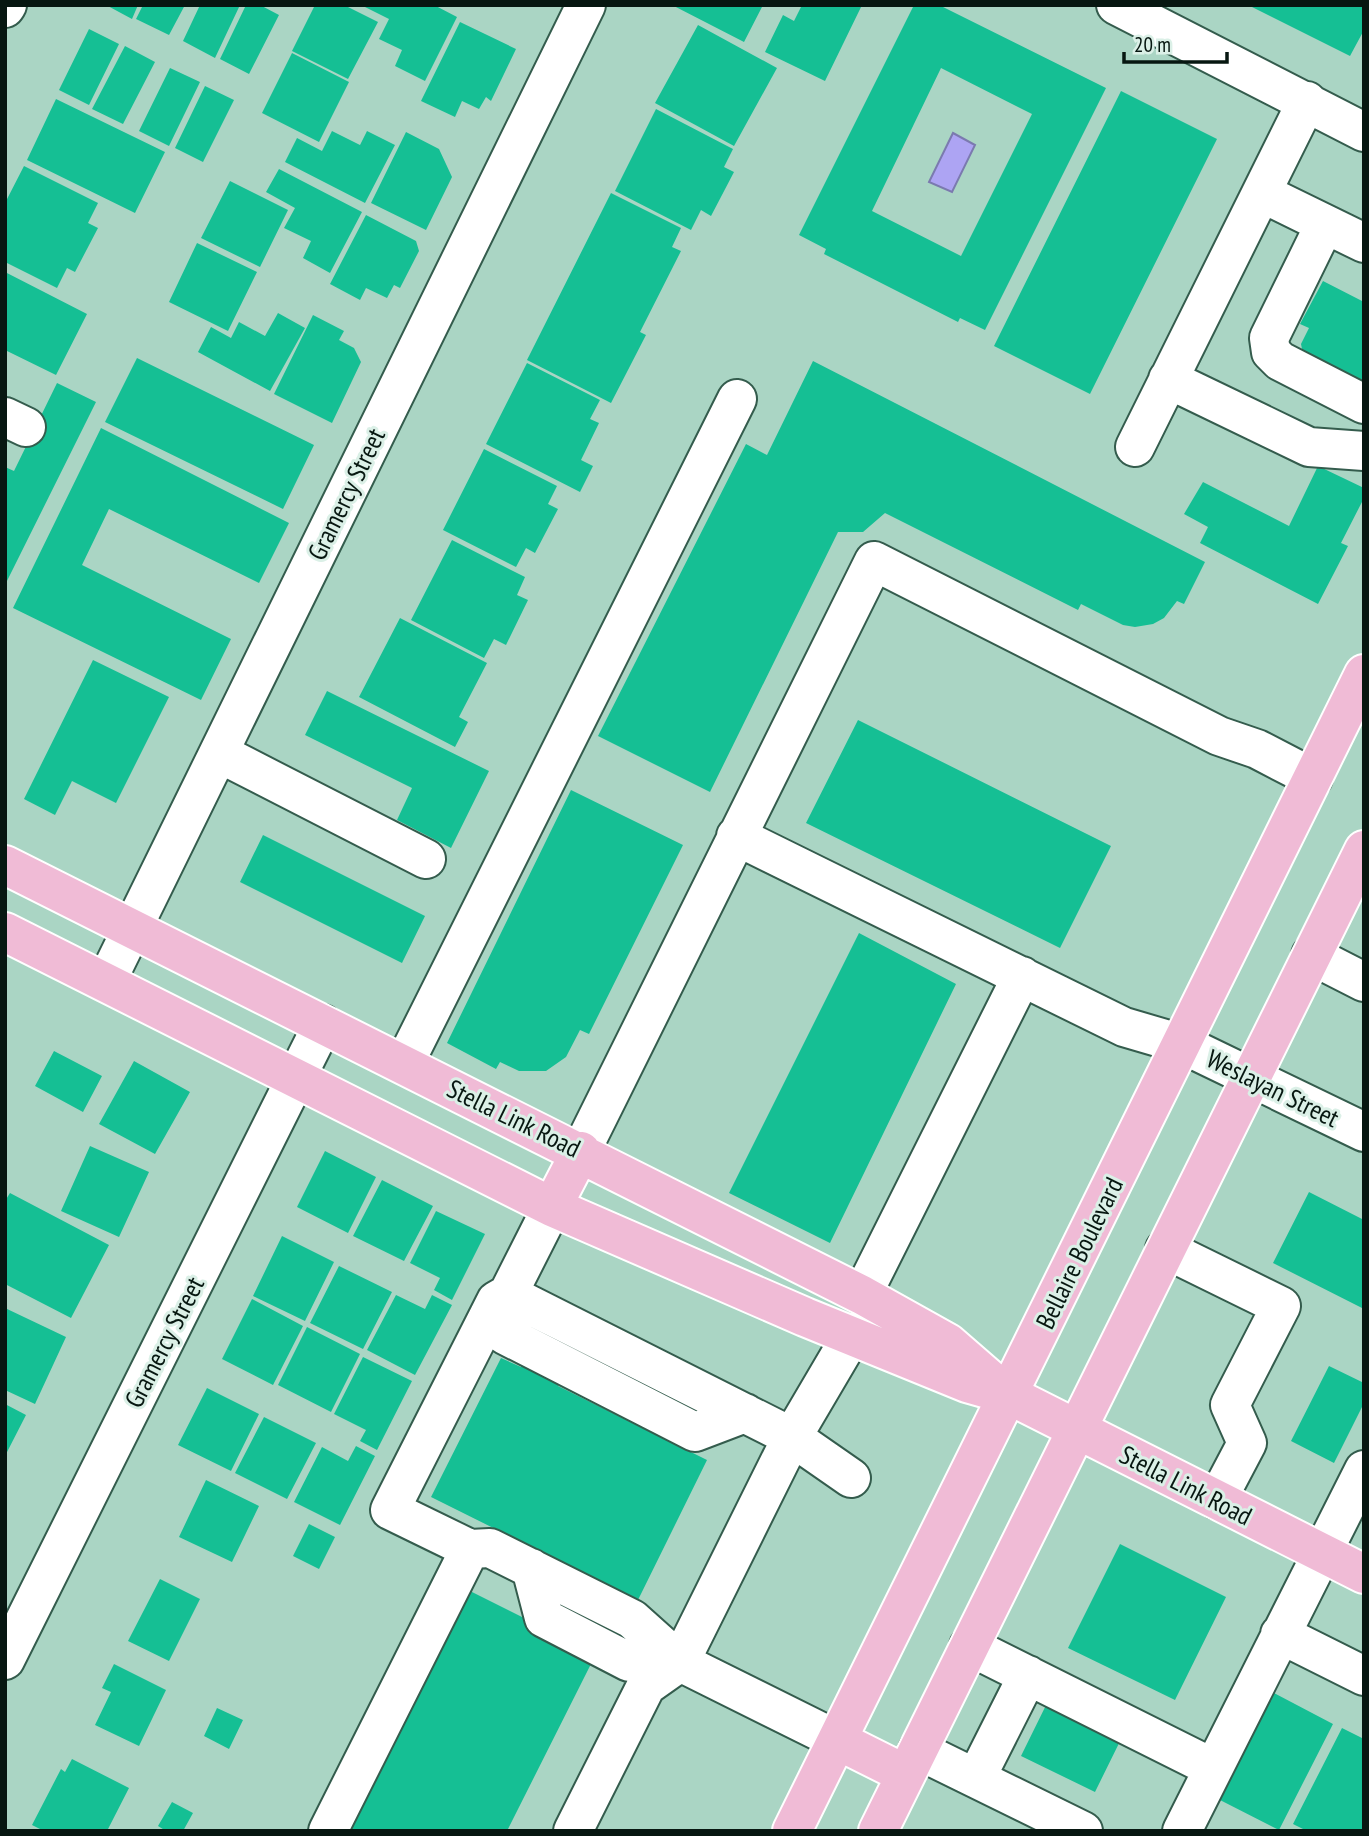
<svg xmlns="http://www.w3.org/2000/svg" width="1369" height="1836" font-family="'PT Sans Narrow',sans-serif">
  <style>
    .water { fill: #ada4f3; stroke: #7b7aaf; stroke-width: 2 }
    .building { fill: #15bf94; fill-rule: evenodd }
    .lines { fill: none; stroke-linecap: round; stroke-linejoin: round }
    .minor-casing { stroke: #345c4d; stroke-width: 42 }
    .major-casing { stroke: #fff; stroke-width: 42 }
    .minor { stroke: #fff; stroke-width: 38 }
    .major { stroke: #f0bbd6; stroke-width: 38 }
    .labels { text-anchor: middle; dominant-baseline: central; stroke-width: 6; stroke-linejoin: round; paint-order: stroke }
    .street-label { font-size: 26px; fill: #071711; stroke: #dbf0e7 }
  </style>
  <rect width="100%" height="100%" fill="#aad5c4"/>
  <path class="water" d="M953 133 975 145 952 192 929 182Z"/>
  <path class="building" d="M106 5H138L132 19Z
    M143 5H185L169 35 136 19Z
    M200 5H240L215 58 183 41Z
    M246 5H260L279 15 249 74 220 59Z
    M315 5H344L378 22 348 79 292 51Z
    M361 5H434L457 17 425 81 395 66 402 50 379 39 389 19Z
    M672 5H763L744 42Z
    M802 5H862L825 81 765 52 783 15 794 21Z
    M914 5H939L1106 88 985 330 960 318 958 322 824 254 826 249 799 235ZM941 68 1032 114 961 256 872 211Z
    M1248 5H1364V30L1350 56Z
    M460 22 516 49 491 101 486 97 479 109 462 101 455 117 421 101Z
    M698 25 777 68 734 146 655 103Z
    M89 29 119 44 89 105 59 90Z
    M125 46 155 62 123 124 92 109Z
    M292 53 349 82 319 142 262 113Z
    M170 68 200 82 169 146 139 131Z
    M205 86 234 100 203 162 175 148Z
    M1121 91 1217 139 1090 394 994 346Z
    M56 99 165 152 135 213 27 160Z
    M656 109 733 149 724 167 734 172 711 216 701 210 691 230 615 191Z
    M332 131 360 145 367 131 395 145 365 203 285 162 297 138 322 151Z
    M406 132 439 149 452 177 426 230 371 203Z
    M24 166 98 203 88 223 98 228 75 272 67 268 57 288 5 262V203Z
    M279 169 362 212 330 273 303 258 311 241 284 228 295 208 266 192Z
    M230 181 288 210 260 267 201 238Z
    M611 193 681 228 672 247 681 251 640 332 646 335 611 403 527 360Z
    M366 215 416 241 419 251 400 288 394 285 387 298 366 288 360 300 330 284Z
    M197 243 257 272 228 331 169 302Z
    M5 272 87 314 56 375 5 350Z
    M1323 281 1364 302V391L1304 359 1301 344 1309 328 1300 324Z
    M278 313 305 328 270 391 198 352 211 327 231 338 239 322 265 336Z
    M313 315 344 331 339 340 354 348 361 362 332 423 274 394Z
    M137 358 314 445 283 509 105 422Z
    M813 361 1205 562 1184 604 1177 601 1164 618 1153 624 1135 627 1123 625 1081 604 1078 610 885 513 863 532H838L710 792 598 736 746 444 767 455Z
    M527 363 600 400 590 419 599 423 581 460 593 466 580 492 486 444Z
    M57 383 96 402 5 585V467L14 471Z
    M101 428 289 523 259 583 109 509 82 565 231 639 201 700 13 608Z
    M484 449 557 486 548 504 558 509 535 553 526 548 516 567 443 530Z
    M1318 466 1364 488V498L1341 543 1348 546 1318 604 1200 543 1208 527 1184 514 1203 482 1289 526Z
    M452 540 525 577 517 595 528 600 506 645 494 639 484 658 411 620Z
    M400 618 487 663 459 717 468 722 455 747 359 697Z
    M93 660 169 697 116 803 72 781 55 815 24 799Z
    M327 691 489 771 451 848 397 820 412 788 305 735Z
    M858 720 1111 846 1060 948 806 823Z
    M571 790 683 845 589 1034 580 1030 566 1057 546 1071H519L500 1062 496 1069 447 1043Z
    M263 835 425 916 402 963 240 882Z
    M859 933 956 984 830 1243 729 1193Z
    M54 1051 102 1076 83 1112 35 1086Z
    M134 1061 190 1092 155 1154 99 1124Z
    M90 1146 149 1172 119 1237 61 1211Z
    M325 1151 376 1177 348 1233 297 1207Z
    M382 1180 433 1206 404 1261 353 1236Z
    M1309 1192 1364 1220V1309L1273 1263Z
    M10 1193 109 1245 71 1318 5 1284V1201Z
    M436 1211 485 1234 452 1300 434 1290 440 1278 410 1263Z
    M282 1236 334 1262 305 1321 253 1296Z
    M339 1266 392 1292 363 1349 310 1323Z
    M396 1295 425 1309 432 1295 452 1305 415 1375 367 1350Z
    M252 1299 303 1326 273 1385 222 1359Z
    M5 1308 66 1337 35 1404 5 1390Z
    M307 1327 360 1354 331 1412 278 1385Z
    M534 1340 572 1359 558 1386 707 1460 638 1600 431 1497 501 1358 521 1367Z
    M363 1357 412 1381 377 1450 360 1441 366 1430 334 1414Z
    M1329 1366 1364 1383V1403L1334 1463 1291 1441Z
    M207 1388 259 1414 231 1471 178 1445Z
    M5 1404 26 1415 5 1456Z
    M264 1417 316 1443 287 1499 235 1473Z
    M356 1446 375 1456 340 1525 294 1502 322 1447 348 1461Z
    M206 1480 259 1506 232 1562 179 1537Z
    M309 1524 335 1537 319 1569 293 1556Z
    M1120 1544 1226 1597 1175 1700 1068 1648Z
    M160 1579 200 1599 169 1661 128 1641Z
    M464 1588 596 1654 507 1831H343Z
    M114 1664 166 1690 139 1746 95 1725 111 1692 102 1688Z
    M1052 1693 1126 1729 1095 1792 1021 1756Z
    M1274 1693 1333 1724 1279 1830 1220 1800Z
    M217 1708 243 1720 229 1749 204 1736Z
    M1342 1728 1364 1739V1831H1307L1293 1824Z
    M72 1759 129 1788 107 1831H44L32 1825 61 1769 65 1772Z
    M172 1802 193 1813 183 1831H166L158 1826Z"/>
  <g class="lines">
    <defs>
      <path id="minor" d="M1116 5 1364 132
        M5 8 7 5
        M1262 193 1364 243
        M1325 224 1269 338 1271 352 1280 361 1364 404
        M1168 379 1309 447 1364 451
        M5 417 26 427
        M1135 447 1307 101
        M219 753 426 859
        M736 836 1124 1027 1182 1044 1364 1132
        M1311 955 1364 982
        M106 982 586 5
        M404 1064 737 399
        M581 1151 874 561 1219 736 1257 749 1313 778
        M552 1207 508 1294 496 1301 390 1510 470 1549 490 1548 632 1619 680 1662 837 1740
        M1165 1249 1281 1306 1230 1405 1247 1443 1217 1500
        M508 1294 792 1437 851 1478
        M862 1295 1022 976
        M496 1301 505 1335 695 1432 745 1413
        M531 1568 544 1618 629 1662H680
        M1280 1634 1364 1676
        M969 1646 1213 1768
        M5 1660 323 1024
        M918 1750 1083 1831
        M976 1778 1028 1675
        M328 1831 470 1549
        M573 1831 646 1686 680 1662 792 1437 852 1335
        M1182 1831 1364 1470"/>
      <path id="major" d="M5 865 862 1295 948 1343 994 1383
        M5 932 552 1207 805 1317 967 1383 1009 1395 1364 1574
        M552 1207 581 1151
        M837 1740 905 1774
        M792 1831 1364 674
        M878 1831 1364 850"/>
    </defs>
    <use href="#minor" class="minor-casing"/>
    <use href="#major" class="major-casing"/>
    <use href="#minor" class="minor"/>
    <use href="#major" class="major"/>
  </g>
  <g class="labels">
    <g class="street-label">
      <text transform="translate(346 494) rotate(-64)">Gramercy Street</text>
      <text transform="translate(1273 1088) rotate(26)">Weslayan Street</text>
      <text transform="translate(514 1118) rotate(26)">Stella Link Road</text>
      <text transform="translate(1079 1253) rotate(-64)">Bellaire Boulevard</text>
      <text transform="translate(164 1342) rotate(-63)">Gramercy Street</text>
      <text transform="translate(1186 1485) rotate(27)">Stella Link Road</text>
    </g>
  </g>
  <rect width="1369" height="1836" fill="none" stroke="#071711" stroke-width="14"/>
  <path d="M1124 52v10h103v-10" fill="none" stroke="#071711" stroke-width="3.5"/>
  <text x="1134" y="52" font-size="21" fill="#071711" stroke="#dbf0e7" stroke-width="5" paint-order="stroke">20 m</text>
</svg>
